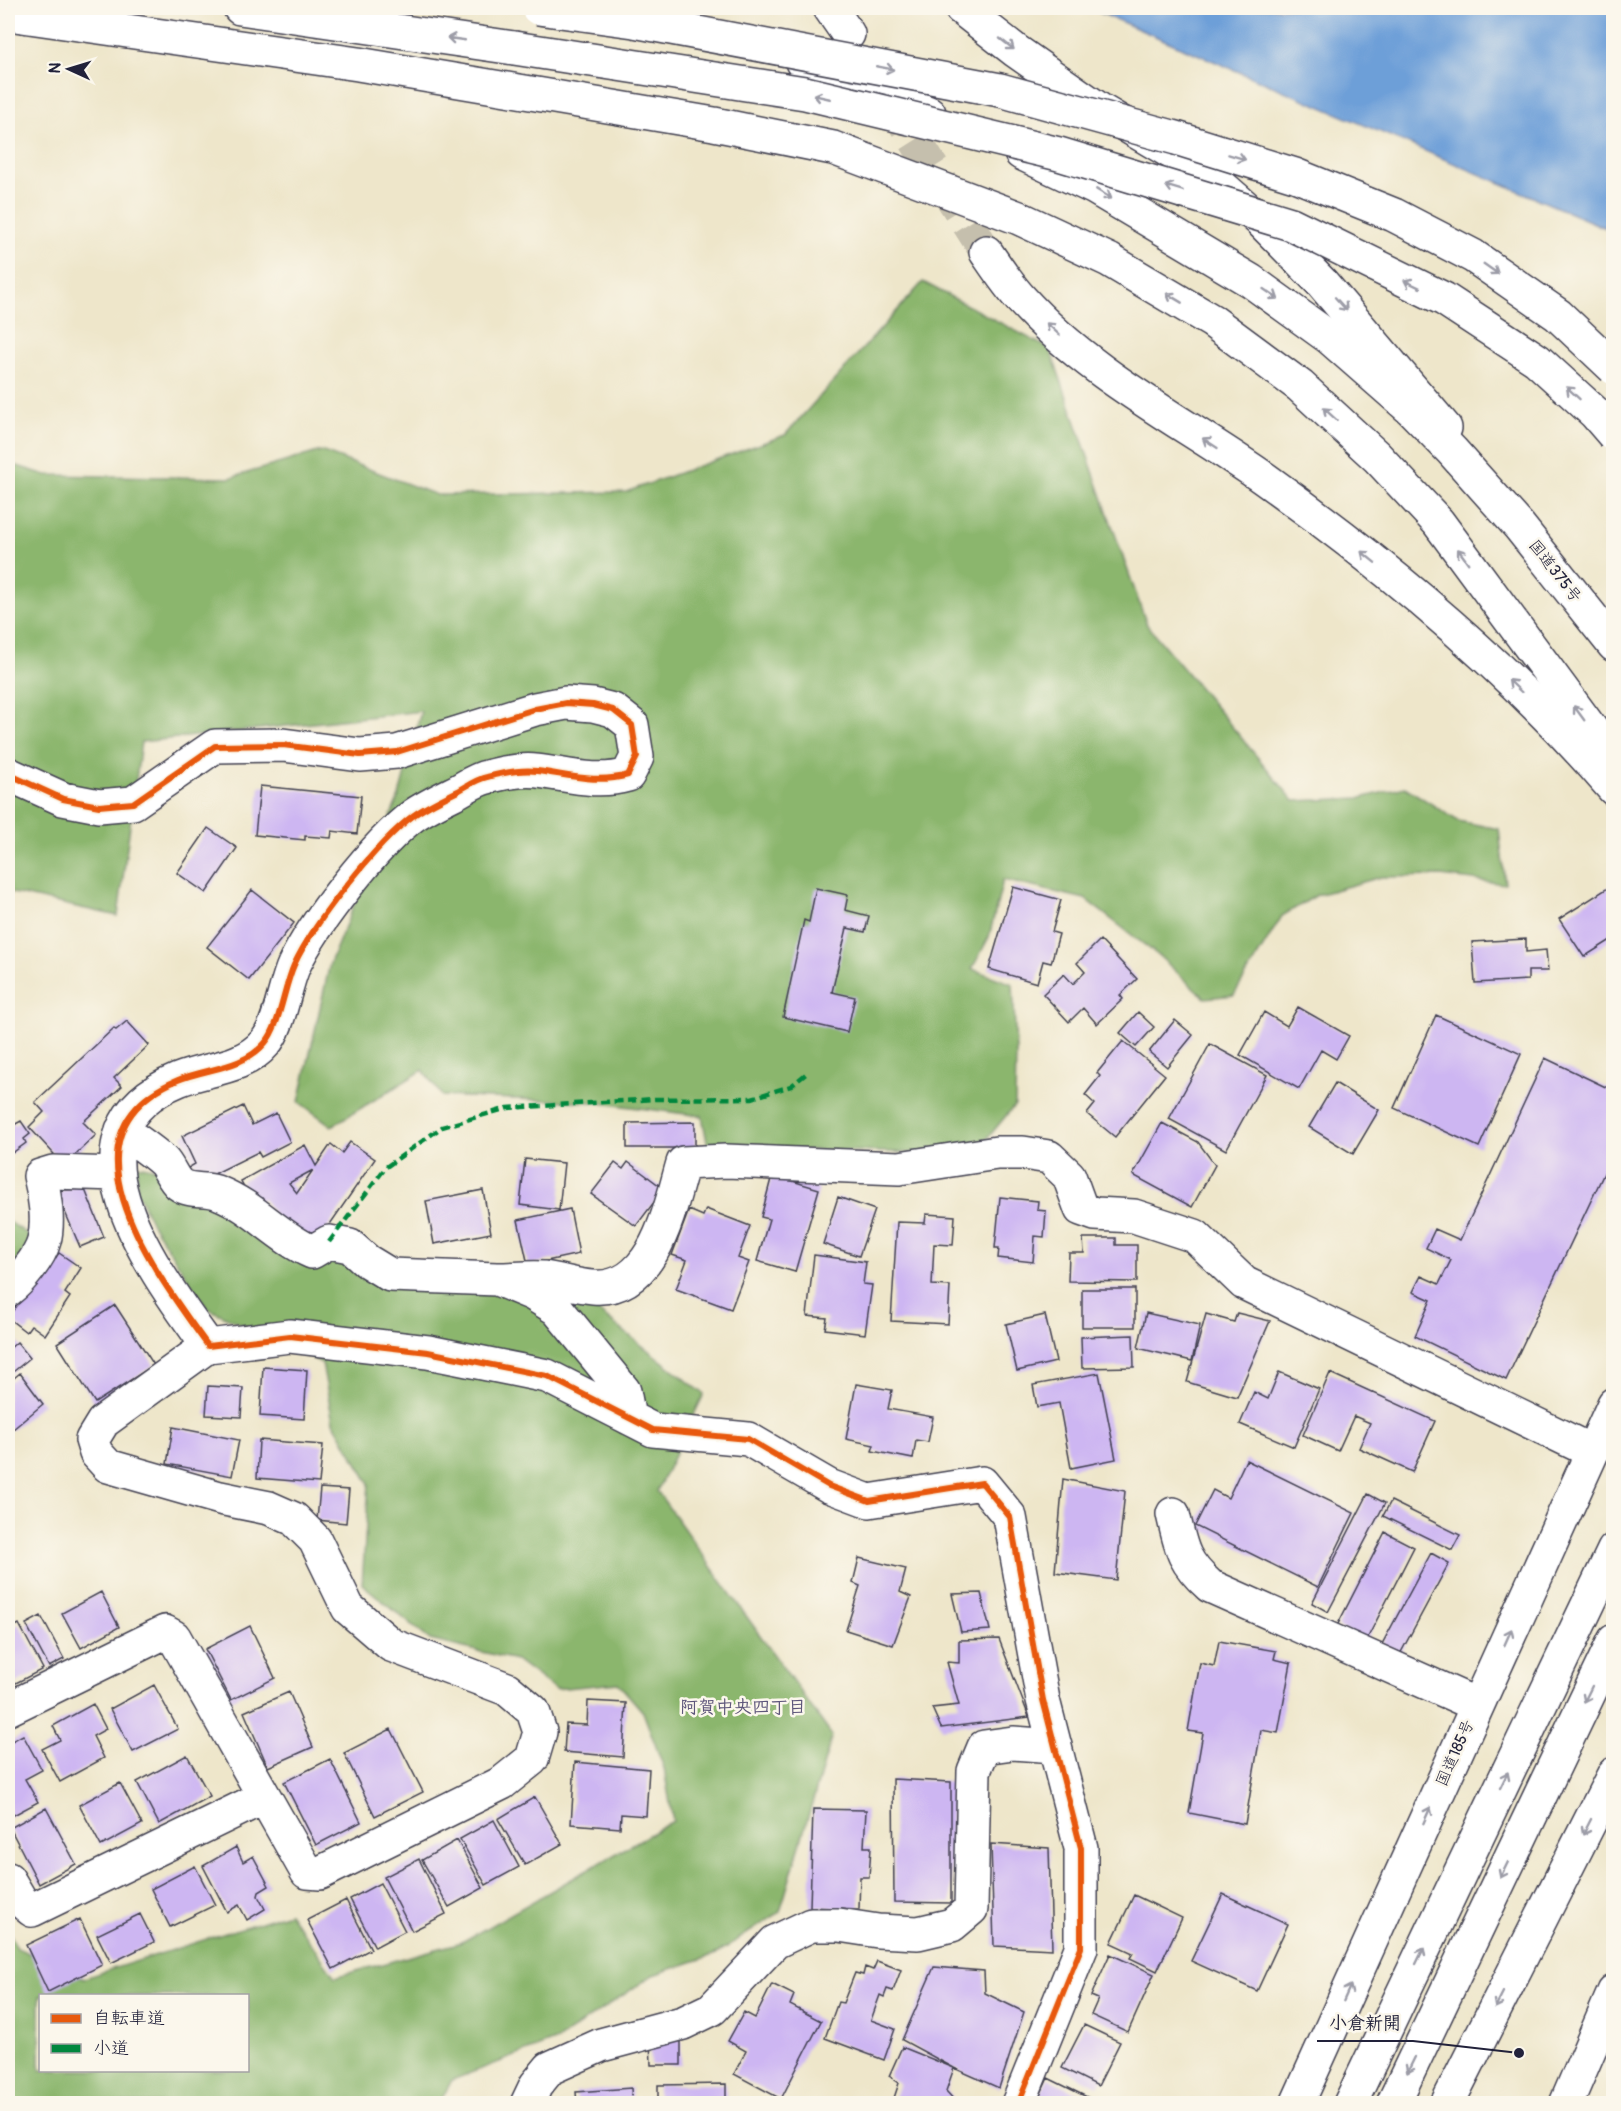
<svg xmlns="http://www.w3.org/2000/svg" width="1621" height="2111" font-family="Pangolin,'Klee One',sans-serif">
  <style>
    .forest { fill: #8bb66d; stroke: #566c54; stroke-width: 1.5; fill-rule: evenodd }
    .water { fill: #6d9fd8; stroke: #48608a; stroke-width: 1.5 }
    .building { fill: #cdb6f2; fill-rule: evenodd }
    .lines { fill: none; stroke-linecap: round; stroke-linejoin: round }
    .minor-tunnel { stroke: #c5bfad; stroke-width: 33; stroke-dasharray: 33 16; stroke-linecap: butt }
    .minor-casing { stroke: #413f50; stroke-width: 36 }
    .highway-casing { stroke: #413f50; stroke-width: 36 }
    .minor { stroke: #fff; stroke-width: 33 }
    .highway { stroke: #fff; stroke-width: 33 }
    .highway-bridge-casing { stroke: #413f50; stroke-width: 36; stroke-linecap: butt }
    .highway-bridge { stroke: #fff; stroke-width: 33 }
    .quiet { stroke: #00873e; stroke-width: 4.5; stroke-dasharray: 9 4.5; stroke-linecap: butt }
    .cycleway-casing { stroke: #fbf7ec; stroke-width: 10 }
    .cycleway { stroke: #e8590c; stroke-width: 6 }
    .oneway { stroke: #9c9ca7 }
    .labels { text-anchor: middle; dominant-baseline: central; stroke-width: 5; stroke-linejoin: round; paint-order: stroke }
    .street-label { font-size: 16px; fill: #22223b; stroke: #fbf7ec }
    .neighbourhood-label { font-size: 18px; font-weight: bold; fill: #5e567b; stroke: #fbf7ec }
    .leader { fill: none; stroke: #22223b; stroke-width: 2 }
    .callout-dot { fill: #22223b; stroke: #fbf7ec; stroke-width: 2 }
    .callout-label { font-size: 18px; text-anchor: middle; font-weight: bold; fill: #22223b; stroke: #fbf7ec; stroke-width: 5; stroke-linejoin: round; paint-order: stroke }
  </style>
  <rect width="100%" height="100%" fill="#fbf7ec"/>
  <filter id="ink" filterUnits="userSpaceOnUse"><feTurbulence type="fractalNoise" baseFrequency=".0167" numOctaves="2"/><feDisplacementMap in="SourceGraphic" scale="12" xChannelSelector="R" yChannelSelector="G"/><feConvolveMatrix kernelMatrix="1 2 1 2 8 2 1 2 1" color-interpolation-filters="sRGB"/></filter>
  <filter id="wash" filterUnits="userSpaceOnUse"><feTurbulence type="fractalNoise" baseFrequency=".008" numOctaves="4" result="noise"/><feDisplacementMap in="SourceGraphic" scale="24" xChannelSelector="R" yChannelSelector="G"/><feGaussianBlur stdDeviation="1.35" result="paint"/><feColorMatrix in="noise" values="0 0 0 0 0 0 0 0 0 0 0 0 0 0 0 0 0 1.4 0 .05"/><feComposite in="paint" operator="in"/></filter>
  <g filter="url(#wash)">
    <rect width="100%" height="100%" fill="#eee6ca"/>
    <path class="forest" d="M923 282 1050 349 1147 625 1294 801 1361 798 1405 787 1458 821 1499 829 1505 884 1441 876 1381 877 1317 895 1282 916 1234 995 1205 998 1159 956 1085 899 1003 880 989 937 972 969 1013 984 1016 1051 1015 1105 986 1140 919 1153 708 1147 702 1116 591 1102 442 1096 423 1070 332 1126 299 1102 330 963 399 796 421 711 141 742 118 916 8 892V463L46 475 230 478 321 451 437 495 626 492 785 435Z
      M137 1165 163 1170 292 1252 580 1297 704 1394 657 1491 832 1736 780 1912 716 1954 653 1975 557 2040 452 2080 439 2104 8 2103V1930L17 1948 84 1978 289 1913 335 1977 462 1942 673 1821 664 1768 643 1712 618 1683 555 1689 516 1660 430 1640 362 1584 369 1483 333 1422 322 1363 207 1308 152 1224 137 1192ZM40 1996H248V2070H40Z
      M8 1221 38 1241 8 1267Z"/>
    <path class="water" d="M1089 8H1613V231Z"/>
    <g id="blocks">
      <path class="building" d="M260 786 361 796 357 834 332 831 331 838 305 836V840L255 835Z
        M208 828 237 848 206 893 177 873Z
        M1614 884V938L1584 957 1559 919Z
        M1013 887 1061 900 1052 932 1059 934 1051 963 1043 961 1037 983 989 969Z
        M816 888 848 895 845 910 869 916 865 932 847 928 832 992 855 997 847 1032 783 1017 804 920 809 922Z
        M252 890 294 923 249 980 207 947Z
        M1526 939V952L1546 950 1548 971H1528V980L1475 983 1472 942Z
        M1100 940 1137 979 1120 995 1123 999 1097 1024 1083 1008 1069 1022 1043 994 1064 974 1073 984 1085 972 1077 963Z
        M1298 1007 1349 1036 1336 1059 1321 1050 1299 1089 1240 1055 1264 1012 1287 1026Z
        M1138 1012 1154 1027 1136 1047 1120 1033Z
        M1436 1015 1521 1054 1479 1147 1394 1108Z
        M1175 1020 1193 1035 1167 1067 1149 1052Z
        M127 1021 149 1045 114 1078 122 1086 83 1122 96 1135 64 1165 29 1127 44 1112 35 1102 114 1028 116 1030Z
        M1123 1041 1165 1075 1115 1137 1087 1114 1095 1104 1085 1095 1100 1076 1097 1073Z
        M1210 1044 1267 1075 1226 1150 1169 1119Z
        M1545 1058 1614 1091V1152L1506 1380 1415 1336 1431 1300 1413 1292 1421 1276 1439 1284 1451 1260 1426 1248 1435 1229 1460 1240Z
        M1335 1083 1379 1110 1353 1154 1309 1127Z
        M243 1106 252 1125 276 1113 290 1142 261 1157 258 1152 196 1183 188 1168 195 1164 182 1136Z
        M12 1121 14 1125 21 1121 30 1134 24 1139 26 1143 8 1156V1125Z
        M695 1122V1148H627V1123Z
        M1162 1123 1198 1142 1215 1165 1192 1207 1133 1175Z
        M350 1142 375 1159 315 1246 278 1220 263 1198 253 1204 241 1181 305 1145 316 1166 331 1144 342 1153ZM313 1170 297 1193 289 1183Z
        M525 1159 564 1163 559 1210 520 1205Z
        M628 1162 664 1189 636 1226 591 1194 615 1163 623 1169Z
        M772 1175 819 1189 795 1272 757 1261 769 1219 761 1217Z
        M82 1182 104 1237 80 1247 57 1193Z
        M483 1190 491 1233 434 1244 426 1201Z
        M838 1197 875 1210 859 1256 823 1244Z
        M1000 1197 1038 1201 1037 1210 1046 1211 1044 1237 1035 1236 1033 1262 998 1258 999 1248H995Z
        M570 1209 579 1254 528 1265 518 1220Z
        M706 1209 750 1226 738 1258 749 1262 731 1309 676 1289 687 1260 672 1255 689 1210 703 1216Z
        M926 1214 955 1216 953 1245 934 1244 932 1285 950 1286 948 1324 891 1321 897 1222 925 1223Z
        M1083 1238H1116V1245H1137V1282L1068 1281 1069 1253H1084Z
        M59 1253 81 1268 65 1293 70 1297 45 1335 31 1325 26 1332 8 1318 50 1254 56 1257Z
        M814 1255 866 1262 863 1284 872 1285 865 1334 825 1329 827 1318 807 1316Z
        M1082 1289H1135V1327H1082Z
        M115 1305 154 1365 95 1403 57 1343Z
        M1146 1313 1200 1325 1192 1361 1138 1348Z
        M1237 1313 1270 1321 1237 1397 1187 1382 1206 1314 1234 1322Z
        M1045 1315 1056 1362 1017 1371 1006 1324Z
        M1133 1335 1134 1367 1082 1368 1081 1337Z
        M17 1342 30 1358 8 1376V1350Z
        M263 1367 307 1370 304 1419 260 1416Z
        M1279 1372 1319 1389 1294 1447 1240 1424 1254 1392 1268 1399Z
        M20 1373 43 1404 12 1430 8 1425V1383Z
        M1099 1373 1116 1459 1071 1468 1059 1403 1037 1407 1033 1385Z
        M1330 1373 1435 1421 1412 1472 1359 1448 1370 1423 1354 1416 1338 1451 1303 1435Z
        M856 1384 892 1390 888 1409 933 1417 928 1442 916 1440 913 1459 872 1451 874 1445 846 1439Z
        M208 1386 243 1388 241 1417 206 1415Z
        M173 1427 239 1440 232 1476 167 1464Z
        M259 1440 323 1445 319 1483 257 1478Z
        M1246 1460 1354 1513 1318 1587 1195 1526 1213 1490 1228 1498Z
        M1063 1479 1125 1491 1116 1580 1055 1572Z
        M320 1488 349 1490 346 1523 317 1520Z
        M1368 1494 1385 1503 1328 1612 1312 1603Z
        M1391 1501 1460 1535 1452 1550 1383 1516Z
        M1385 1532 1414 1547 1366 1641 1337 1626Z
        M1431 1553 1449 1563 1399 1656 1381 1646Z
        M859 1558 906 1569 900 1592 911 1597 893 1645 846 1630 860 1586 853 1583Z
        M101 1592 119 1627 81 1648 62 1613Z
        M981 1593 990 1630 961 1632 952 1594Z
        M41 1616 64 1659 49 1667 26 1624Z
        M19 1624 43 1669 12 1685 8 1676V1630Z
        M250 1626 275 1678 231 1700 205 1649Z
        M999 1639 1029 1717 941 1728 932 1708 959 1705 947 1662 959 1663V1640Z
        M1219 1641 1276 1651 1274 1659 1291 1663 1278 1733 1261 1730 1245 1824 1189 1813 1203 1733 1188 1731 1200 1663 1214 1666Z
        M154 1685 178 1729 133 1752 110 1709Z
        M289 1692 313 1747 268 1767 244 1712Z
        M588 1701 626 1703 623 1757 564 1752 566 1724 587 1725Z
        M93 1704 106 1729 93 1736 104 1758 60 1782 42 1749 60 1740 53 1726Z
        M391 1729 423 1792 375 1816 344 1753Z
        M23 1735 42 1770 25 1779 38 1802 10 1817 8 1743Z
        M187 1755 210 1796 159 1824 137 1782Z
        M330 1759 361 1822 316 1845 284 1782Z
        M575 1762 649 1769 646 1816 621 1814 620 1828 571 1824Z
        M893 1779 951 1782V1903L894 1902Z
        M120 1783 142 1824 101 1846 79 1805Z
        M535 1797 562 1844 525 1865 498 1819Z
        M46 1808 76 1864 39 1884 10 1828Z
        M813 1809 866 1810 864 1847H871L869 1877H860L859 1909 810 1907Z
        M494 1820 519 1867 486 1885 460 1839Z
        M457 1840 483 1888 449 1907 422 1860Z
        M991 1844 1049 1848 1052 1949 994 1946Z
        M236 1847 243 1862 253 1856 269 1886 259 1892 258 1896 265 1909 247 1920 239 1905 227 1912 203 1866Z
        M419 1859 446 1914 412 1931 384 1877Z
        M195 1866 215 1905 170 1927 151 1889Z
        M380 1883 405 1931 375 1947 350 1899Z
        M1223 1894 1288 1924 1257 1991 1191 1961Z
        M1134 1895 1182 1918 1157 1971 1130 1958 1133 1953 1111 1943Z
        M346 1900 371 1949 333 1969 307 1920Z
        M140 1914 154 1942 111 1963 97 1935Z
        M80 1919 102 1965 48 1992 26 1945Z
        M1110 1954 1154 1974 1128 2032 1091 2015 1098 1999 1091 1996Z
        M877 1961 901 1970 893 1991 887 1989 884 1997 880 1995 871 2020 895 2029 884 2060 825 2038 838 2002 843 2003 855 1973 863 1975 865 1967 873 1970Z
        M934 1967 984 1971 985 1993 1024 2012 999 2088 954 2068 946 2091 958 2104H892L899 2083 889 2076 902 2047 954 2068 902 2040Z
        M772 1984 794 1995 790 2005 821 2021 781 2099 734 2074 746 2051 728 2041 744 2012 755 2018Z
        M1084 2025 1120 2042 1098 2086 1062 2068Z
        M681 2039V2065H651L650 2040Z
        M1048 2078 1095 2101 1094 2104H1036Z
        M726 2084V2104H658V2085Z
        M631 2088 632 2104H577L576 2092Z"/>
    </g>
  </g>
  <g filter="url(#ink)">
    <use href="#blocks" fill-opacity="0" stroke="#413f50" stroke-width="1.5"/>
    <g class="lines">
      <path class="minor-tunnel" d="M889 99 986 252"/>
      <defs>
        <path id="minor" d="M830 8 848 34
          M961 8 1016 51 1100 110 1205 172 1260 220 1322 283 1445 428
          M986 252C997 268 1008 285 1021 299 1089 375 1184 422 1265 479 1391 569 1513 671 1614 789
          M8 774 63 799 99 806 133 803 215 746 283 745 360 755 397 752 535 709 566 703 593 705 613 710 632 725 637 757 628 775C597 784 569 775 537 771 522 769 502 773 487 777 477 779 467 786 458 791 444 798 427 806 414 815 377 842 313 924 294 965 284 987 280 1026 265 1043 243 1069 207 1068 178 1080 48 1134 158 1276 208 1346L290 1336 428 1352 547 1376 653 1430 748 1439 829 1486 869 1501 982 1483 1010 1517 1043 1700 1081 1848V1948L1018 2104
          M122 1130C135 1140 151 1150 163 1161 169 1167 172 1178 179 1184 191 1193 206 1187 219 1193 254 1207 278 1237 312 1252L329 1242 350 1246 367 1261 390 1275 497 1279 533 1294 557 1309 624 1391 629 1418
          M497 1279C512 1279 528 1277 543 1278 560 1280 576 1286 593 1287 655 1292 670 1207 683 1163L726 1161 899 1168 997 1153H1023L1049 1157 1069 1176 1081 1209 1095 1214 1134 1216 1195 1236 1244 1283 1591 1451
          M8 1290C20 1281 40 1257 44 1241 49 1222 45 1195 40 1176L53 1172 117 1174
          M1173 1514C1181 1549 1183 1562 1210 1586L1477 1705
          M8 1709 165 1632 174 1637 307 1872 320 1873 502 1783 532 1759 540 1732 533 1711 507 1689 391 1645 348 1608 315 1540 294 1519 269 1508 220 1498 108 1466 96 1453 92 1440 103 1422 208 1346
          M8 1879 21 1901 32 1910 264 1797
          M527 2104 536 2085 550 2068 601 2045 683 2023 712 2009 775 1942 811 1925H839L878 1931 918 1933 952 1925 971 1909 974 1771 984 1747 1013 1743 1055 1746
          M1566 2104 1614 1992"/>
        <path id="highway" d="M240 8 514 48
          M8 14 358 64 714 124 833 148 1019 218 1109 260 1212 321 1300 386 1377 457 1438 522 1614 760
          M802 62 929 113
          M1021 153 1095 188 1251 281 1330 338 1411 409 1452 451 1519 526 1614 645
          M1297 2104 1614 1404
          M1350 2104 1614 1550
          M1393 2104 1614 1641
          M1447 2104 1614 1774"/>
      </defs>
      <use href="#minor" class="minor-casing"/>
      <use href="#highway" class="highway-casing"/>
      <use href="#minor" class="minor"/>
      <use href="#highway" class="highway"/>
      <defs>
        <path id="highway-bridge" d="M538 8 634 21 1000 90 1176 138 1295 175 1394 215 1473 256 1558 315 1614 368
          M514 48 805 93 1059 154 1291 224 1444 299 1537 360 1595 413 1614 435"/>
      </defs>
      <use href="#highway-bridge" class="highway-bridge-casing"/>
      <use href="#highway-bridge" class="highway-bridge"/>
      <path class="quiet" d="M329 1242 386 1167 442 1127 508 1108 655 1099 752 1098 791 1086 807 1073"/>
      <defs>
        <path id="cycleway" d="M8 774 63 799 99 806 133 803 215 746 283 745 360 755 397 752 535 709 566 703 593 705 613 710 632 725 637 757 628 775C597 784 569 775 537 771 522 769 502 773 487 777 477 779 467 786 458 791 444 798 427 806 414 815 377 842 313 924 294 965 284 987 280 1026 265 1043 243 1069 207 1068 178 1080 48 1134 158 1276 208 1346L290 1336 428 1352 547 1376 653 1430 748 1439 829 1486 869 1501 982 1483 1010 1517 1043 1700 1081 1848V1948L1018 2104"/>
      </defs>
      <use href="#cycleway" class="cycleway-casing"/>
      <use href="#cycleway" class="cycleway"/>
    </g>
    <defs><path id="oneway-shaft" d="M-6 0H5M1.5-3L5.5 0L1.5 3" fill="none" stroke-width="1.6" stroke-linecap="round" stroke-linejoin="round" transform="scale(1.5)"/></defs>
    <g class="oneway">
      <use href="#oneway-shaft" transform="translate(456 39) rotate(-172)"/>
      <use href="#oneway-shaft" transform="translate(1007 44) rotate(38)"/>
      <use href="#oneway-shaft" transform="translate(885 68) rotate(11)"/>
      <use href="#oneway-shaft" transform="translate(822 97) rotate(-167)"/>
      <use href="#oneway-shaft" transform="translate(1237 157) rotate(17)"/>
      <use href="#oneway-shaft" transform="translate(1174 188) rotate(-163)"/>
      <use href="#oneway-shaft" transform="translate(1104 194) rotate(31)"/>
      <use href="#oneway-shaft" transform="translate(1491 269) rotate(35)"/>
      <use href="#oneway-shaft" transform="translate(1412 284) rotate(-154)"/>
      <use href="#oneway-shaft" transform="translate(1271 294) rotate(34)"/>
      <use href="#oneway-shaft" transform="translate(1174 298) rotate(-149)"/>
      <use href="#oneway-shaft" transform="translate(1341 304) rotate(48)"/>
      <use href="#oneway-shaft" transform="translate(1053 329) rotate(-137)"/>
      <use href="#oneway-shaft" transform="translate(1573 393) rotate(-137)"/>
      <use href="#oneway-shaft" transform="translate(1330 414) rotate(-138)"/>
      <use href="#oneway-shaft" transform="translate(1210 443) rotate(-147)"/>
      <use href="#oneway-shaft" transform="translate(1463 556) rotate(-126)"/>
      <use href="#oneway-shaft" transform="translate(1368 557) rotate(-141)"/>
      <use href="#oneway-shaft" transform="translate(1515 686) rotate(-136)"/>
      <use href="#oneway-shaft" transform="translate(1579 713) rotate(-126)"/>
      <use href="#oneway-shaft" transform="translate(1508 1637) rotate(-66)"/>
      <use href="#oneway-shaft" transform="translate(1588 1694) rotate(116)"/>
      <use href="#oneway-shaft" transform="translate(1504 1780) rotate(-64)"/>
      <use href="#oneway-shaft" transform="translate(1427 1815) rotate(-66)"/>
      <use href="#oneway-shaft" transform="translate(1587 1827) rotate(117)"/>
      <use href="#oneway-shaft" transform="translate(1504 1870) rotate(116)"/>
      <use href="#oneway-shaft" transform="translate(1420 1956) rotate(-64)"/>
      <use href="#oneway-shaft" transform="translate(1347 1993) rotate(-66)"/>
      <use href="#oneway-shaft" transform="translate(1499 2000) rotate(117)"/>
      <use href="#oneway-shaft" transform="translate(1411 2065) rotate(116)"/>
    </g>
  </g>
  <g class="labels">
    <g class="street-label">
      <text transform="translate(1555 571) rotate(52)">国道375号</text>
      <text transform="translate(1455 1753) rotate(-66)">国道185号</text>
    </g>
    <g class="neighbourhood-label">
      <text x="743" y="1707">阿賀中央四丁目</text>
    </g>
  </g>
  <path class="leader" d="M1519 2053L1413 2041H1317"/>
  <circle class="callout-dot" cx="1519" cy="2053" r="6"/>
  <g class="callout-label">
    <text x="1365" y="2029">小倉新開</text>
  </g>
  <rect width="1621" height="2111" fill="none" stroke="#fbf7ec" stroke-width="30"/>
  <rect x="39" y="1994" width="210" height="78" fill="#fbf7ec" stroke="#a4a2a5" stroke-width="1.5"/>
  <rect x="51" y="2014" width="30" height="9" fill="#e8590c" stroke="#a4a2a5" stroke-width="1.5"/>
  <text x="93" y="2024" font-size="18" fill="#22223b">自転車道</text>
  <rect x="51" y="2044" width="30" height="9" fill="#00873e" stroke="#a4a2a5" stroke-width="1.5"/>
  <text x="93" y="2054" font-size="18" fill="#22223b">小道</text>
  <g transform="translate(69 69) rotate(274)" stroke="#fbf7ec" stroke-width="4.5" paint-order="stroke">
  <path d="M0-4.5L10 22L0 15L-10 22Z" fill="#22223b"/>
  <text y="-9" font-size="16" font-weight="bold" text-anchor="middle" fill="#22223b">N</text>
  </g>
</svg>
